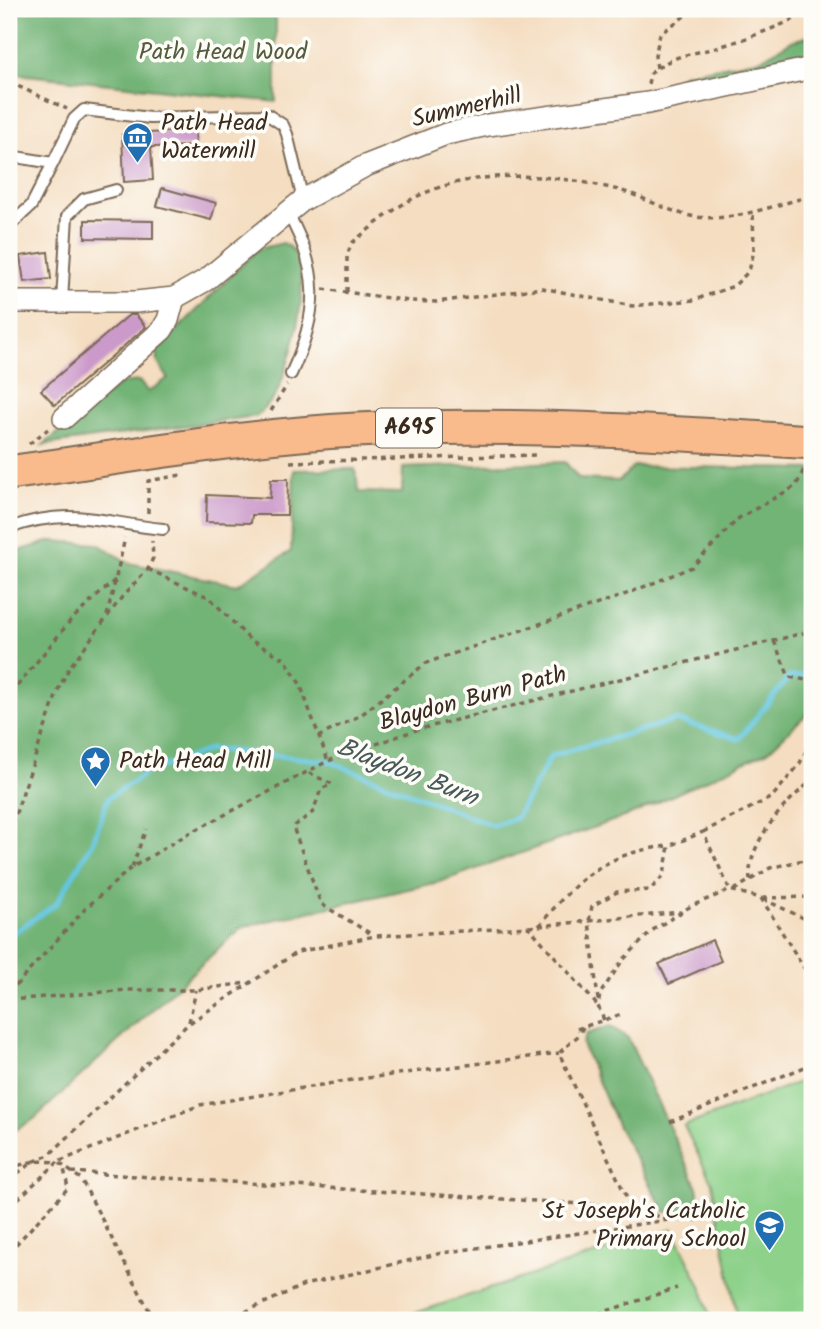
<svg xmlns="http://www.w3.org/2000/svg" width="821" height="1329" font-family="Kalam,sans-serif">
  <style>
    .green { fill: #8dd18a; stroke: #647e54; stroke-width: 2 }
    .forest { fill: #72b376; stroke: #566e4a; stroke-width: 2 }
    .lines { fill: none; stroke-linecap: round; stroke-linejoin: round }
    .stream { stroke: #63c7e1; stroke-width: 5 }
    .building { fill: #cb99ca }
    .service-casing { stroke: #7c6957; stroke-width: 14 }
    .minor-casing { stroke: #7c6957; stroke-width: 24 }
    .primary-casing { stroke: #7c6957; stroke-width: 37 }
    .path { stroke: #7c6957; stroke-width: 3.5; stroke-dasharray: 5 5; stroke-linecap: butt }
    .service { stroke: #fff; stroke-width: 10 }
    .minor { stroke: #fff; stroke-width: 21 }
    .primary { stroke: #fabb8c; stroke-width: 33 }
    .labels { text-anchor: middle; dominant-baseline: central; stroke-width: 7; stroke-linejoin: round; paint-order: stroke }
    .shield { fill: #fdfcf7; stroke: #75695f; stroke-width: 2 }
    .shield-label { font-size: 23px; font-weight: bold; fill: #3b2a1e }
    .park-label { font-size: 24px; fill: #545c3e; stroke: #fdfcf7 }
    .street-label { font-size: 24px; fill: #3b2a1e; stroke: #fdfcf7 }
    .poi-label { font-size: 24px; fill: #3b2a1e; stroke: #fdfcf7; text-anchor: start }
    .water-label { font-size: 26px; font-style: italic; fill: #475958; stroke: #fdfcf7 }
  </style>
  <rect width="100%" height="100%" fill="#fdfcf7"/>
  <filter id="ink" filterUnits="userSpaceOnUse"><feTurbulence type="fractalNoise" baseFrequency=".0143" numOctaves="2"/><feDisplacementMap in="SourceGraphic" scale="14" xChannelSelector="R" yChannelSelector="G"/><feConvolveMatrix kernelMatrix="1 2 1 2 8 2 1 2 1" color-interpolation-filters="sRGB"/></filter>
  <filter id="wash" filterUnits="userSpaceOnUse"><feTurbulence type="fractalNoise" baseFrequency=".00686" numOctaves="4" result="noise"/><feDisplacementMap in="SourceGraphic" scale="28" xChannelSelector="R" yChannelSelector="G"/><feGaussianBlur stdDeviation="1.57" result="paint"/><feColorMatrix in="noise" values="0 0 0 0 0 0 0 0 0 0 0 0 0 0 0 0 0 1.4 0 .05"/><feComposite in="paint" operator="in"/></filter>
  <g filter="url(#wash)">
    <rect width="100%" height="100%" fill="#f4ddc0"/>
    <path class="green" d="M812 1077V1320H738L712 1183 684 1126Z
      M673 1229 701 1286 711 1320H417L415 1313Z"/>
    <path class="forest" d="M9 9H276V102L9 73Z
      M812 35V62L669 91 683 74 761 59 792 41Z
      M283 243C322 259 290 367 275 396 271 403 262 410 256 416L43 445 122 383 139 381 148 392 168 378 158 363 157 350 258 249Z
      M565 462 579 479 619 481 634 466 812 469V709L768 751 635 813 439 882 242 927 34 1119 9 1134V554L51 541 98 544 129 563 237 585 291 551 294 470 355 469 359 492 402 493 403 468Z
      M610 1026 628 1038 697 1187 701 1212H665L618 1127 582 1044 586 1034Z"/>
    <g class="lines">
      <path class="stream" d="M9 944 12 934 56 904 93 842 108 798 148 772 211 749 328 761 492 825 516 818 551 756 676 720 739 739 789 677 812 675"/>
    </g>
    <g id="blocks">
      <path class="building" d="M195 131 196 146 151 147 153 180 124 182 122 134Z
        M162 188 216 203 211 220 157 206Z
        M85 220 153 221V239L85 238Z
        M48 252 51 279 24 282 20 256Z
        M129 315H136L146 327 55 405 41 390Z
        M271 479H288L287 515H252L251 523 206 522 207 495 270 498Z
        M712 940 721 961 669 984 659 964Z"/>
    </g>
  </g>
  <g filter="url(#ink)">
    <use href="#blocks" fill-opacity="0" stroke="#7c6957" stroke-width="2"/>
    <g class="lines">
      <defs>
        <path id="service" d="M10 156 53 163 74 119 84 110 150 118 268 115 283 125 287 134 303 200
          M287 212C321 271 319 313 291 374
          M9 226 31 206 53 163
          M62 301 67 216 84 199 116 190
          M9 528C72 506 102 523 163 529"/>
        <path id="minor" d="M9 302H136L174 298 206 280 303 200 365 166 446 134 488 125 648 103 812 68
          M64 418 162 330 168 320 174 298"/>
        <path id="primary" d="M9 473C124 457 240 436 356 430 509 422 660 432 812 442"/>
      </defs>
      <use href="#service" class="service-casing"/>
      <use href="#minor" class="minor-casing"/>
      <use href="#primary" class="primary-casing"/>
      <path class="path" d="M9 26 22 9
        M657 68 655 56 660 34 694 9
        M9 82 67 109
        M648 84 650 74C675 52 695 55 725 45 756 36 784 24 812 11
        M323 289 410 301 437 302 542 288 632 306 694 300 734 286 749 271 754 251 753 211
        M347 292V254L353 242C373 226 395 207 418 196 478 167 560 174 622 191 647 198 672 214 697 217 735 222 776 204 812 196
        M271 411 287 385
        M29 444 48 429
        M290 462 537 455
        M148 513V481L181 475
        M148 569 210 598 250 640 285 659 300 684 328 761
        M107 616 125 538
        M774 641 789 677 812 681
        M9 692 18 685 71 620 115 580
        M318 737 361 715 426 663 624 595 692 567 739 518 796 486 805 467
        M309 773 332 784 321 789 313 812 293 827 321 904 373 935
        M703 832 772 797 799 765 812 739
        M9 833 58 690 69 668 122 597 148 569 153 558 152 541
        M132 867 146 829
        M750 880C746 845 785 801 812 781
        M734 890 770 868 812 858
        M763 898 812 897
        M763 899 812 922
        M539 926C577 879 606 852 669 846
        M529 927 680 912
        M9 993 86 908 131 868 186 835 328 761 416 730 812 631
        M9 1000 128 990H196L247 983
        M598 1000 589 921 592 906 617 892 650 890 664 875 669 846 703 832 730 890
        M604 1020 598 1006 600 994 622 961 653 930 691 906 730 890 761 898 812 981
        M189 1022 196 990
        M583 1027 579 1035 559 1053 631 1207 666 1219
        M577 1029 622 1014
        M670 1122 812 1064
        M9 1168 35 1161 58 1162 9 1207
        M71 1172 631 1207
        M9 1179 35 1161 49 1155 188 1024 297 952 375 936 529 927 598 1006
        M9 1252 68 1188 64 1169
        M154 1320 81 1179 58 1162 200 1105 352 1080 559 1053
        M227 1320 304 1285 442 1253 668 1220H706
        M579 1320 677 1288"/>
      <use href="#service" class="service"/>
      <use href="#minor" class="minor"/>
      <use href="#primary" class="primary"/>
    </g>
  </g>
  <defs>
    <symbol id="museum-pin" viewBox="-11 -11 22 30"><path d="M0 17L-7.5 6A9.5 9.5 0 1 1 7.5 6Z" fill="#1f6fb2" stroke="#fdfcf7"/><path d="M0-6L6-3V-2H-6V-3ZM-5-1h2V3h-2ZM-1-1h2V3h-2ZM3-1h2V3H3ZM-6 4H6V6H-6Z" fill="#fff"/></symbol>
    <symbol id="sight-pin" viewBox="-11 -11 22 30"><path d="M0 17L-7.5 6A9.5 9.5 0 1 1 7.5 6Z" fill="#1f6fb2" stroke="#fdfcf7"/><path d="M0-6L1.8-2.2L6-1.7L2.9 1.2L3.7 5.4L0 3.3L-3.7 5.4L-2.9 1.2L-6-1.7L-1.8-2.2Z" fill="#fff"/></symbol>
    <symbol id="school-pin" viewBox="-11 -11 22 30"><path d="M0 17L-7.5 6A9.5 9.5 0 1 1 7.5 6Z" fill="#1f6fb2" stroke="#fdfcf7"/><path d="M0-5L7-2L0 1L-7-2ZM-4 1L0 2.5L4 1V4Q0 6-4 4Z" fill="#fff"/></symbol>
  </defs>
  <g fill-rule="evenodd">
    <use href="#museum-pin" x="120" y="120" width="35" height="47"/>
    <use href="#sight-pin" x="78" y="744" width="35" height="47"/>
    <use href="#school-pin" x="752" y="1208" width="35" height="47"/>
  </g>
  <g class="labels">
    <rect class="shield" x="376" y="408.5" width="66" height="39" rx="5"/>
    <g class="shield-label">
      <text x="409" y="428">A695</text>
    </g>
    <g class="park-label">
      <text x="223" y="52">Path Head Wood</text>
    </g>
    <g class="street-label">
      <text transform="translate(467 108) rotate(-13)">Summerhill</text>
      <text transform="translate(473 699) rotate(-15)">Blaydon Burn Path</text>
    </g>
    <g class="poi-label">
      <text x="161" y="123">Path Head<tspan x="161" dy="28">Watermill</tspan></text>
      <text x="119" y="761">Path Head Mill</text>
      <text x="746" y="1211" text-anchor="end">St Joseph's Catholic<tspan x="746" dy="28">Primary School</tspan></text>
    </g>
    <g class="water-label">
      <text transform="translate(407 773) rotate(21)">Blaydon Burn</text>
    </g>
  </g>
  <rect width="821" height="1329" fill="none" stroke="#fdfcf7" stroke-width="35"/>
</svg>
